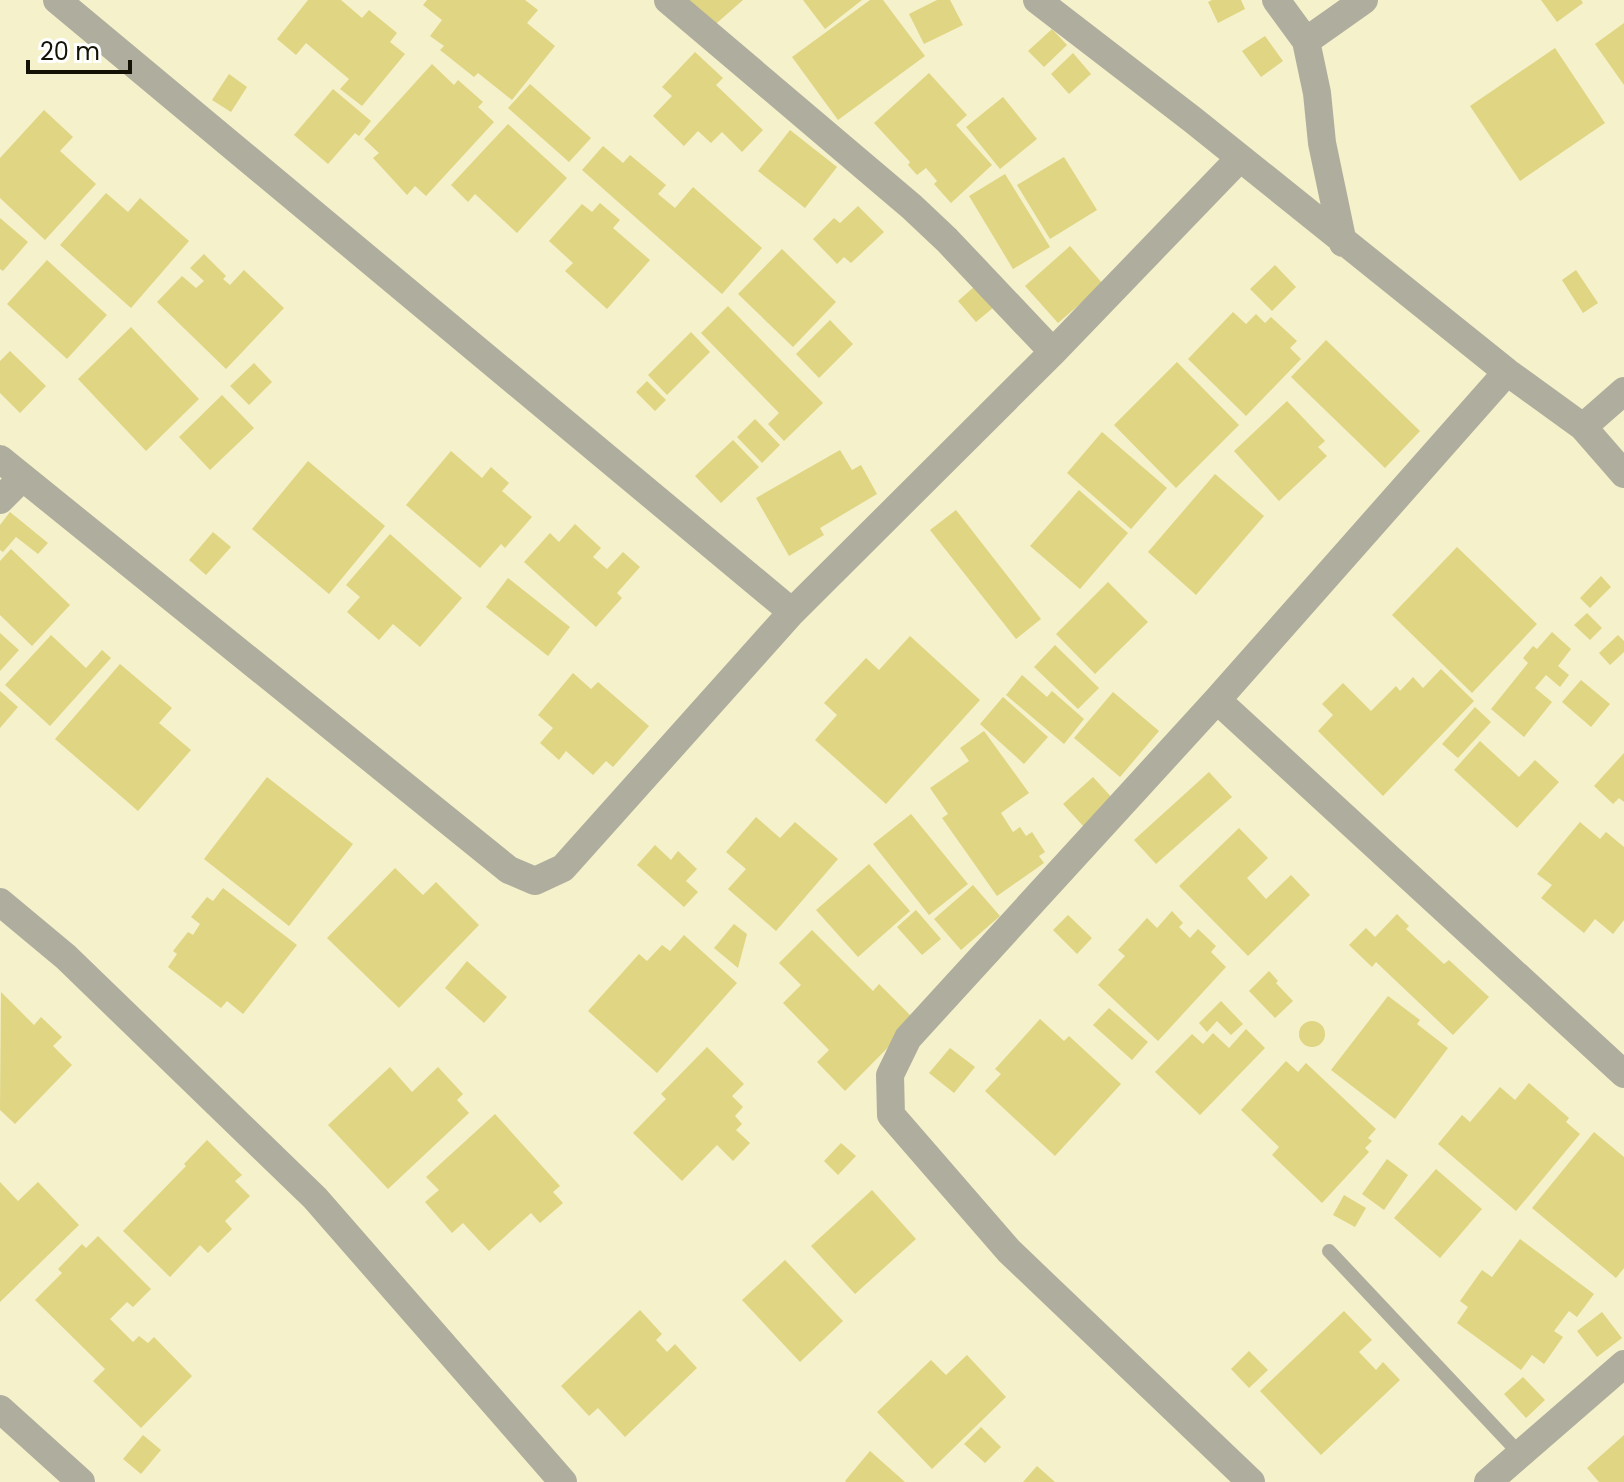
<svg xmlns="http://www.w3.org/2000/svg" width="1624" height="1482" font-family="Poppins,sans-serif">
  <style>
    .building { fill: #dfd582 }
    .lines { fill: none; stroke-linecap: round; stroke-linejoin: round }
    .lane { stroke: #afae9e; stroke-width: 14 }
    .street { stroke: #afae9e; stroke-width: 28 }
  </style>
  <rect width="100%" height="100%" fill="#f5f1cb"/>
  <path class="building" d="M308 0H341L362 18 369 10 397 33 390 42 405 54 362 106 340 89 349 79 306 43 296 55 277 39Z
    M427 0H525L538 10 527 23 555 46 512 100 478 73 474 77 440 50 444 46 430 36 442 20 423 5Z
    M685 0H743L710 29Z
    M803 0H862L825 29Z
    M870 0H883L925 56 838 120 792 57Z
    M937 0H950L963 25 924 44 909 14Z
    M1212 0H1241L1245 9 1218 23 1208 2Z
    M1541 0H1581L1583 3 1557 22Z
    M1624 23V85L1595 44Z
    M1052 29 1067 45 1044 67 1028 51Z
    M1265 36 1283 61 1261 77 1242 51Z
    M1555 48 1605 123 1520 181 1470 106Z
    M695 52 723 78 716 85 763 130 742 152 722 132 711 143 698 131 684 146 653 116 672 96 662 87Z
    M1073 53 1091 74 1069 94 1051 74Z
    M432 64 454 85 458 80 483 102 478 107 494 122 426 196 415 186 407 195 373 158 379 153 364 139Z
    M929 73 967 115 956 125 992 165 951 203 934 184 937 181 926 168 917 175 908 165 910 162 874 123Z
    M229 74 247 87 231 112 212 100Z
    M530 84 591 138 569 162 508 108Z
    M333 89 371 121 359 136 355 133 328 164 294 135Z
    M1003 97 1037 139 1000 169 966 127Z
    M44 110 73 137 60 151 96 184 45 240 0 198V158Z
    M508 124 567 178 517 233 475 194 468 202 451 185Z
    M790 130 837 167 805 208 758 171Z
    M603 146 623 163 630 155 666 185 658 194 675 208 693 187 762 248 722 294 582 170Z
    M1064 157 1097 210 1050 239 1017 185Z
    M1005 174 1050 247 1013 269 969 196Z
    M106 193 128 212 140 198 189 241 131 308 60 245Z
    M600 203 620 220 613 228 650 260 607 309 565 271 573 263 549 241 582 204 592 212Z
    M858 206 884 232 851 263 844 257 837 264 813 239 834 218 840 223Z
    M0 218 28 242 3 271 0 269Z
    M1070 246 1103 284 1058 323 1025 286Z
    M782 249 836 302 793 347 738 294Z
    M204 254 226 276 223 279 230 285 244 270 284 308 226 369 157 302 182 276 196 288 204 281 190 268Z
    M47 260 107 315 67 359 7 304Z
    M1275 265 1296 287 1272 311 1250 289Z
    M1576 270 1598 303 1583 313 1562 280Z
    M975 286 994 307 976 322 958 301Z
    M728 306 823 403 784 441 768 424 779 413 701 333Z
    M1233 312 1246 324 1256 314 1265 323 1271 317 1297 341 1290 348 1301 359 1246 416 1188 359Z
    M830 320 853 344 819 378 796 354Z
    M131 327 199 399 146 451 78 379Z
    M691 332 710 352 667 395 648 375Z
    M1326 340 1420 431 1385 468 1291 377Z
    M10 351 46 386 20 413 0 393V361Z
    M1177 362 1239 425 1176 488 1114 425Z
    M254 363 272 382 249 405 230 386Z
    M647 381 666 400 655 411 636 392Z
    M222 395 254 428 210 470 179 437Z
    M1287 401 1325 441 1318 447 1327 456 1279 501 1234 451Z
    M755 419 780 445 762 463 737 437Z
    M1102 432 1167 488 1131 529 1067 473Z
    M733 440 759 467 721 503 695 476Z
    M840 450 852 470 861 465 877 494 820 528 824 535 789 556 756 498Z
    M451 451 482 478 491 467 509 483 502 491 532 517 505 548 501 544 480 568 406 505Z
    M308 461 385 526 329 594 252 529Z
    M1215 474 1264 516 1196 595 1148 552Z
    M1079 490 1128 533 1080 589 1030 546Z
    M956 510 1041 619 1016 639 930 530Z
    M10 512 48 543 38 554 16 537 3 552 0 550V525Z
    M575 524 601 548 593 557 607 569 623 552 640 567 617 593 622 598 596 627 524 562 550 533 559 542Z
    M213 532 231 547 206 575 189 560Z
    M390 534 462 598 420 647 393 624 379 640 347 612 360 597 346 585Z
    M1457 547 1537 624 1472 693 1392 615Z
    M11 549 70 605 32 646 0 615V561Z
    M1601 576 1611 587 1590 608 1580 598Z
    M508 578 570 627 548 656 486 607Z
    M1108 582 1148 622 1095 674 1056 634Z
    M1587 613 1602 628 1590 640 1574 625Z
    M1552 632 1571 649 1558 666 1569 675 1560 687 1546 675 1535 688 1552 702 1524 737 1491 709 1528 663 1523 658 1533 646 1537 649Z
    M0 633 19 650 0 671Z
    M51 635 86 668 102 650 111 658 50 726 5 685Z
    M1618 635 1624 641V652L1610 665 1599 653Z
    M910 636 980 700 886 804 815 740 837 715 824 703 866 658 879 670Z
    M1055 645 1099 688 1078 709 1034 667Z
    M120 664 172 708 159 723 191 750 138 811 55 739Z
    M1441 669 1474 701 1383 796 1318 731 1333 715 1322 704 1343 683 1371 711 1396 686 1400 691 1413 677 1423 688Z
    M573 673 591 689 598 682 649 726 613 767 606 761 593 775 566 751 559 760 540 743 553 728 538 715Z
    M1022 675 1047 697 1052 691 1084 719 1064 744 1006 695Z
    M1581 680 1610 704 1591 727 1562 702Z
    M0 691 18 707 0 728Z
    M1113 692 1159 731 1120 777 1074 738Z
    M1003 697 1048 737 1024 764 980 724Z
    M1475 707 1491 722 1458 758 1442 744Z
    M984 731 1029 793 1001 813 1013 832 1020 827 1026 836 1032 832 1045 852 1039 856 1044 863 997 896 942 818 948 814 930 788 969 761 960 748Z
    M1480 741 1519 777 1535 760 1559 782 1517 828 1454 770Z
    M1624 753V802L1619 798 1613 804 1594 786Z
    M1209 772 1232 797 1156 864 1134 840Z
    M267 777 353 844 289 926 204 859Z
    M1093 777 1115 801 1085 828 1063 804Z
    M911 814 968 884 929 915 873 844Z
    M756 817 780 838 795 822 838 859 776 931 728 889 746 869 726 852Z
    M1580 822 1600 839 1606 832 1624 847V920L1613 934 1595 919 1584 933 1541 898 1552 885 1537 874Z
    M1239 828 1268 858 1247 878 1266 899 1291 875 1310 895 1248 956 1179 886Z
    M655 845 671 860 678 851 697 869 686 881 698 892 684 907 637 865Z
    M869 864 910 911 858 957 816 910Z
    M395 868 423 895 436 882 479 925 399 1008 327 938Z
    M973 885 1000 916 961 950 934 919Z
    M223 888 297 945 243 1014 227 1001 221 1008 168 967 177 954 173 951 188 932 193 935 200 924 191 917 207 897 213 901Z
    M916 910 941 939 922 955 897 927Z
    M1172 911 1183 923 1179 927 1190 938 1198 929 1216 946 1211 952 1226 967 1158 1041 1098 985 1125 956 1118 950 1147 918 1157 928Z
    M1397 914 1409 926 1406 929 1444 964 1449 960 1489 997 1453 1035 1376 962 1372 967 1349 945 1366 928 1375 937Z
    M1068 915 1092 938 1077 954 1053 930Z
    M734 924 747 934 738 968 714 948Z
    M812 930 873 991 879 984 915 1020 845 1091 817 1062 829 1050 783 1003 801 985 779 963Z
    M684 935 737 983 657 1073 588 1011 639 954 647 961 662 945 670 951Z
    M467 961 507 997 484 1023 445 988Z
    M1269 971 1278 981 1276 983 1293 1001 1275 1018 1249 991Z
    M1 992 34 1025 41 1017 62 1037 53 1046 72 1065 15 1124 0 1110Z
    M1388 996 1420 1020 1417 1024 1448 1048 1395 1119 1331 1070Z
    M1221 1001 1243 1024 1231 1035 1217 1021 1207 1032 1199 1023Z
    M1109 1008 1148 1042 1132 1060 1093 1025Z
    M1040 1019 1064 1041 1069 1036 1121 1084 1055 1156 985 1091 1001 1074 995 1069Z
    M1299 1034a13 13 0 1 1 26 0a13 13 0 1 1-26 0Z
    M1246 1029 1265 1048 1200 1115 1155 1072 1192 1034 1203 1044 1213 1033 1229 1048Z
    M707 1047 744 1084 732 1096 743 1107 735 1116 742 1124 736 1130 750 1143 733 1161 717 1145 682 1181 633 1133 666 1099 661 1094Z
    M950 1048 975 1067 954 1093 929 1073Z
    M1286 1061 1298 1072 1306 1063 1376 1129 1368 1138 1372 1141 1365 1148 1369 1152 1322 1203 1272 1155 1279 1147 1241 1110Z
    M390 1067 412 1092 438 1067 463 1094 457 1100 469 1113 388 1189 328 1125Z
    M1529 1083 1569 1118 1566 1122 1580 1134 1516 1211 1438 1144 1462 1115 1470 1122 1500 1087 1515 1100Z
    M495 1114 560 1186 553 1192 563 1203 540 1223 531 1213 489 1251 463 1223 452 1233 425 1202 439 1190 426 1177Z
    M1594 1132 1624 1157V1268L1616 1278 1532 1208Z
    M207 1140 242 1175 235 1181 250 1196 225 1221 232 1229 208 1253 200 1245 170 1277 123 1231 186 1166 184 1164Z
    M841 1143 856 1156 838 1175 824 1161Z
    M1387 1159 1408 1175 1384 1210 1362 1194Z
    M1436 1169 1482 1209 1440 1258 1394 1218Z
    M0 1182 18 1201 38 1182 79 1225 0 1302Z
    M872 1190 916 1239 855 1294 811 1246Z
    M1344 1195 1366 1208 1355 1227 1333 1215Z
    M98 1236 151 1289 133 1307 127 1302 110 1319 133 1342 139 1336 148 1343 154 1337 192 1376 141 1428 93 1381 105 1369 35 1300 62 1273 58 1269 82 1244 86 1248Z
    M1520 1239 1594 1294 1577 1317 1569 1311 1554 1331 1563 1337 1544 1364 1532 1355 1521 1370 1457 1323 1468 1307 1460 1301 1482 1270 1492 1277Z
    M785 1260 843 1321 800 1362 742 1300Z
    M640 1310 662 1334 656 1340 667 1352 675 1344 697 1368 625 1437 598 1408 589 1416 561 1386Z
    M1344 1311 1372 1340 1359 1352 1376 1370 1383 1362 1400 1380 1321 1455 1260 1391Z
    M1602 1312 1622 1338 1597 1357 1577 1331Z
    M1249 1351 1268 1370 1249 1388 1231 1369Z
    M967 1355 1006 1397 932 1469 877 1412 931 1360 946 1375Z
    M1523 1377 1545 1400 1526 1418 1504 1394Z
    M981 1427 1001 1447 985 1463 964 1444Z
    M143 1435 161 1450 141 1474 123 1459Z
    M1624 1435V1482H1599L1587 1468Z
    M870 1451 905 1482H846L845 1481Z
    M1037 1466 1055 1482H1023Z"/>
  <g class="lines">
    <path class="lane" d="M1329 1251 1520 1454"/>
    <path class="street" d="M57 0 792 612
      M668 0 912 207 947 240 1053 352
      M1037 0 1193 120 1507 372 1583 427 1624 474
      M1276 0 1306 41 1317 93 1322 143 1343 243
      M1306 41 1364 0
      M1583 427 1624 391
      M0 459 509 870 535 881 563 868 792 612 1053 352 1239 159
      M0 500 22 478
      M1217 700 1624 1074
      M0 902 66 957 315 1198 563 1482
      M0 1409 81 1482
      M1251 1482 1009 1251 891 1115 890 1075 908 1038 1217 700 1507 372
      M1488 1482 1624 1364"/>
  </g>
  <path d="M28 60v12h102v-12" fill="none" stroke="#141205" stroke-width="4"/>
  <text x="40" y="60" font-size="24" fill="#141205" stroke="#ffffff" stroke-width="6" paint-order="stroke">20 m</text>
</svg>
